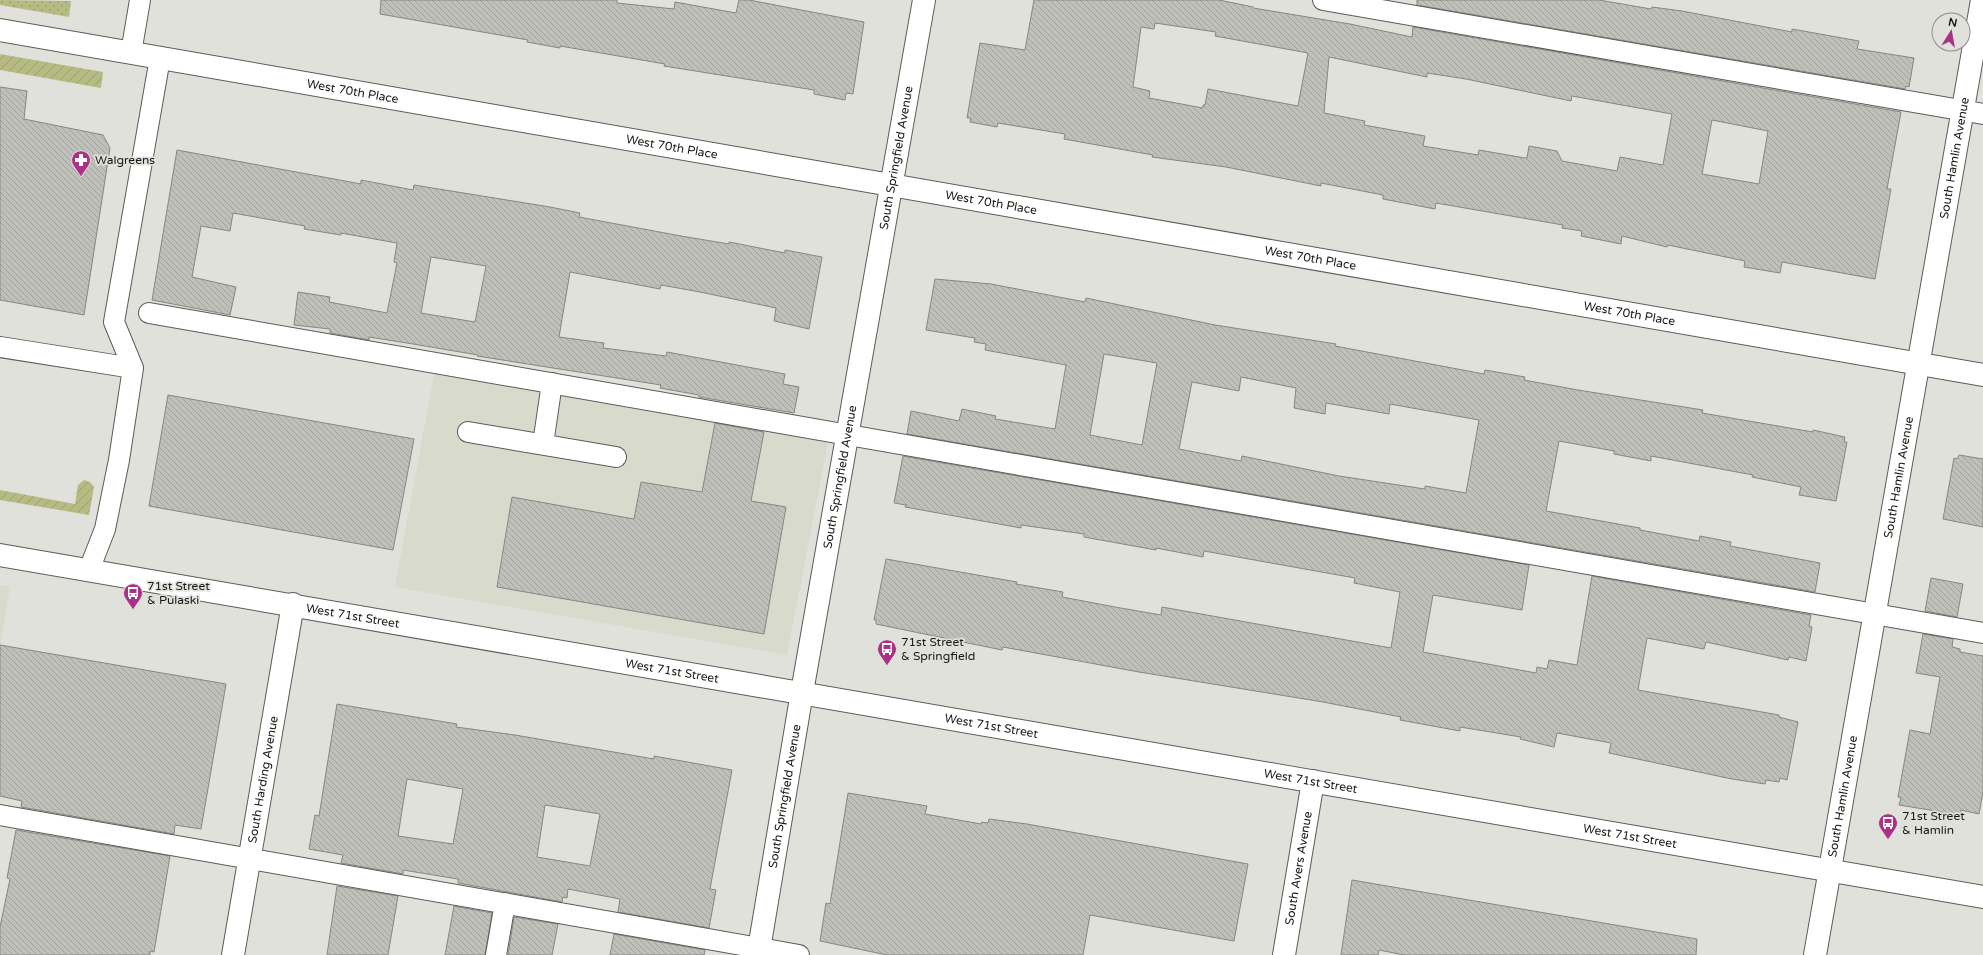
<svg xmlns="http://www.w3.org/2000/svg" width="1983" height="955" font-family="'Varela Round',sans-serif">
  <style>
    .built { fill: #d8dacc }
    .grass { fill: url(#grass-dots) }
    .garden { fill: url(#garden-furrows) }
    .building { fill: url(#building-back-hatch); stroke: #878782; fill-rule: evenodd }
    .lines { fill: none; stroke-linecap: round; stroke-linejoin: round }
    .lane-casing { stroke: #5c5c57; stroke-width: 22 }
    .street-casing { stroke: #5c5c57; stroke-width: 24 }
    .secondary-casing { stroke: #5c5c57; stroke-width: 24 }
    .lane { stroke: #fff; stroke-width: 20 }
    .street { stroke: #fff; stroke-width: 22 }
    .secondary { stroke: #fff; stroke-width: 22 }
    .labels { text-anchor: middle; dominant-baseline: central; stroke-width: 3.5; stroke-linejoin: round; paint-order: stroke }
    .street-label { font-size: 12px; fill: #181816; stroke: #e0e1db }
    .poi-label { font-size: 12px; fill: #181816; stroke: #e0e1db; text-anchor: start }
  </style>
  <defs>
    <pattern id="grass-dots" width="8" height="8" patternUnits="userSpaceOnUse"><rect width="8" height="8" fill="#b6bb83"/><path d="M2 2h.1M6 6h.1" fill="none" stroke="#9ca070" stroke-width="1.8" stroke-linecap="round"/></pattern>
    <pattern id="garden-furrows" width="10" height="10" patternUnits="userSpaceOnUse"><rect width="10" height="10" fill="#b6bb83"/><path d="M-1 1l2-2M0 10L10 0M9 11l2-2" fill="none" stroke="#9ca070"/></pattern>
    <pattern id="building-back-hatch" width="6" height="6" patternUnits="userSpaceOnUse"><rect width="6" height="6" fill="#bfc0ba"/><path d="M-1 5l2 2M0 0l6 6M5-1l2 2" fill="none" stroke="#a3a49f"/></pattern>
  </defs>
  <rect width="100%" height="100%" fill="#e0e1db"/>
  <path class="built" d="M436 363 830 432 787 655 395 587Z
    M0 585 10 587 0 648Z"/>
  <path class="grass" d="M0 0 71 1 69 17 0 5Z"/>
  <path class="garden" d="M0 54 103 72 101 88 0 70Z
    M84 480 90 482 94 487 89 515 0 500V490L75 504 78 485Z"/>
  <path class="building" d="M381 0H617V3L674 9 675 2 736 13 739 0H749L864 22 853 94 846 93 845 100 814 94V90L664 66 665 64 560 46V48L527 42 528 40 380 14Z
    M1034 0H1219L1253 7V8L1350 24 1412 37 1413 27 1901 112 1887 189H1891L1875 279 1782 262 1780 273 1744 267 1745 261 1668 245 1667 247 1622 236 1621 244 1581 236 1582 231 1562 228 1563 225 1436 203 1435 209 1383 199V195L1321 183V186L1226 167 1152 157 1153 155 1064 139 1065 134 998 123 997 127 970 122 971 118H967L980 43 1025 50ZM1155 23 1216 32 1215 36 1308 53 1298 106 1208 89 1205 105H1203V108L1149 98 1150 91 1133 87 1141 27 1154 29ZM1329 57 1427 77V73L1466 79 1571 101 1572 96 1672 114 1663 165 1620 157 1617 171 1562 161 1557 151 1529 146 1527 158H1525L1479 150 1478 155 1423 146 1425 136 1364 125 1365 121 1324 113ZM1712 120 1768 131 1759 184 1702 174Z
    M1417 0H1599L1651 9 1652 7 1682 11 1792 32V29L1820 34 1859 41 1857 49 1914 58 1909 87 1906 86 1905 89 1417 5Z
    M0 87 27 91 24 119 103 135 110 148 84 315 0 300Z
    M177 150 361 184V180L413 190 414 185 550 207 580 213 579 217 681 236 729 244V242L785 253V250L822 257 809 329 774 321 776 308 700 292 661 285 660 289 570 272 559 337 604 343 603 348 666 356 667 352 785 374 783 384 799 387 794 413 699 397V395L660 388 661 385 477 356 478 355 413 344 369 337V340L330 333V329L294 325 298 292 330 297 329 302 387 313 397 263 394 262 397 243 341 233V235L304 229 305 226 233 213 230 231 201 226 192 277 236 287 230 315 152 300ZM431 257 486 266 475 322 421 313Z
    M935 279 991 284 1085 302 1086 298 1215 325 1336 344 1335 346 1484 374 1485 370 1525 377 1524 380 1578 390 1703 410 1702 413 1813 432V430L1845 437 1844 442H1847L1836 501 1799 495 1801 487 1752 477 1753 475 1651 456V461L1614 454V451L1559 441 1546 511 1640 528V530L1699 541 1700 536 1731 542 1730 546 1820 563 1815 592 907 434 911 411 959 421 962 409 996 416 995 419 1055 429 1066 365 985 350 986 344 974 342 975 338 926 330ZM1104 354 1157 363 1142 445 1090 435ZM1241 377 1296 388 1294 408 1325 414 1326 403 1389 414 1390 404 1479 420 1466 493 1425 486V489L1339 476 1242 456 1241 461 1179 449 1192 382 1239 391Z
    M168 395 414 439 393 550 149 506Z
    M715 423 764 432 751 501 786 507 764 634 497 587 512 497 634 519 641 482 702 492Z
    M1959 455 1983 459V527L1943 519 1954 458 1957 459Z
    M903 456 1529 565 1522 610 1433 595 1423 652 1536 673 1537 667 1547 669 1549 660 1577 665 1592 576 1811 615 1809 626 1812 627 1806 661 1789 657 1788 660 1706 642 1704 649 1647 638 1638 690 1779 715V717L1798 722 1787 780 1780 778 1779 782 1766 780 1765 784 1732 779 1609 753 1611 743 1557 733 1554 747 1520 739 1521 737 1460 727V731L1400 720 1401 717 1323 702 1139 672 1003 647 1002 650 876 624V620H874L886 559 1017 582 1016 584 1063 592 1062 597 1115 607 1161 615 1162 607 1391 648 1400 592 1354 583 1355 578 1204 551 1203 557 1156 548V550L1084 537V534L1021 525V528L905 507 906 505 894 503Z
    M1931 578 1963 584 1957 617 1925 611Z
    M1923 634 1953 639 1952 647 1960 649V652L1983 656V792L1979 814 1961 810 1960 815 1899 805 1901 798 1898 797 1910 730 1930 734 1940 677 1916 673Z
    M0 645 226 684 201 829 175 825 174 834 21 807 22 801 0 796Z
    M337 704 457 724 456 727 515 735 654 759V756L732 770 710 889 716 890 709 928 618 912 620 899 568 889 567 898 563 897 562 902 458 883V879L403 870V874L341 863 343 855 309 849 315 815 319 816ZM407 779 463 789 453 844 398 836ZM545 805 600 814 590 866 537 857Z
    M848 793 927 806 925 814 981 824 982 822 988 823 989 819 1027 824 1248 864 1234 941 1090 915 1083 955H887L820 941 826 903 830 904Z
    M16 830 170 856 154 952 150 951V955H0V927L10 879 7 878Z
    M1352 880 1697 939 1696 955H1404L1379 950 1378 955H1341Z
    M337 886 398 896 388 955H327Z
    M454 906 492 913 485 955H445Z
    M514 917 558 924 552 955H508Z
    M614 934 705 950 704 955H610Z"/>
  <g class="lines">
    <defs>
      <path id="lane" d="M1323 0 1983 114
        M131 53 140 0
        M149 313 1983 633
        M0 347 133 368
        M468 432 616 457
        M543 444 552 383
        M89 570 105 529 119 460 133 368 114 322 160 58
        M0 815 799 955
        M496 955 505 903"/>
      <g id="street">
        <path id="s1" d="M0 30 1983 375"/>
        <path id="s2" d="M233 955 293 604"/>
        <path id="s3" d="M758 955 802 692 924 0"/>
        <path id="s4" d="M1284 955 1313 781"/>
        <path id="s5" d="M1815 955 1982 0"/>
      </g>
      <g id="secondary">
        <path id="s6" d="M0 555 1983 897"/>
      </g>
    </defs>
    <use href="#lane" class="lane-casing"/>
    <use href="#street" class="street-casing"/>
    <use href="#secondary" class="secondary-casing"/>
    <use href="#lane" class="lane"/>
    <use href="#street" class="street"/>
    <use href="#secondary" class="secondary"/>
  </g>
  <defs>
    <symbol id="pharmacy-pin" viewBox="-11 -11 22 30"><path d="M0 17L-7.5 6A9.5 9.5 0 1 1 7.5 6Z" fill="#aa3186" stroke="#e0e1db"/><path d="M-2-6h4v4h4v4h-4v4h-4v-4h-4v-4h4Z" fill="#fff"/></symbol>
    <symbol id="bus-pin" viewBox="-11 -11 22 30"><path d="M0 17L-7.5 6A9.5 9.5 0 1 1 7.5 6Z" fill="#aa3186" stroke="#e0e1db"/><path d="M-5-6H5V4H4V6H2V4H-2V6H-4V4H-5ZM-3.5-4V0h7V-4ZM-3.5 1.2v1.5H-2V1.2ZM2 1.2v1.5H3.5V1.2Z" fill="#fff"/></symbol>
  </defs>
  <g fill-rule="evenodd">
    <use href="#pharmacy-pin" x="70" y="149" width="22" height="30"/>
    <use href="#bus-pin" x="122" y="582" width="22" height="30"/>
    <use href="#bus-pin" x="876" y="638" width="22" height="30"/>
    <use href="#bus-pin" x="1877" y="812" width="22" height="30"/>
  </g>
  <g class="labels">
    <g class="street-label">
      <text stroke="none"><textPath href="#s1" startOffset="358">West 70th Place</textPath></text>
      <text stroke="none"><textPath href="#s1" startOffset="682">West 70th Place</textPath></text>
      <text stroke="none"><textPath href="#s3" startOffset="809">South Springfield Avenue</textPath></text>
      <text stroke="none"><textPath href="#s5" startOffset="809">South Hamlin Avenue</textPath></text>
      <text stroke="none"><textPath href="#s1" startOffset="1006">West 70th Place</textPath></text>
      <text stroke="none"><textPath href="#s1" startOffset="1330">West 70th Place</textPath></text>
      <text stroke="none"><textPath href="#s1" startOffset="1654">West 70th Place</textPath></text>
      <text stroke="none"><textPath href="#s3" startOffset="485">South Springfield Avenue</textPath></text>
      <text stroke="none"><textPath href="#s5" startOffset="485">South Hamlin Avenue</textPath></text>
      <text stroke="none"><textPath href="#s6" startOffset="358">West 71st Street</textPath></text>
      <text stroke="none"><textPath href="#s6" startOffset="682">West 71st Street</textPath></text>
      <text stroke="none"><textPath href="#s6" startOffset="1006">West 71st Street</textPath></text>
      <text stroke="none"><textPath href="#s2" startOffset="178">South Harding Avenue</textPath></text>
      <text stroke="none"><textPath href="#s6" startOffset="1330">West 71st Street</textPath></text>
      <text stroke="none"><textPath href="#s3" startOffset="161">South Springfield Avenue</textPath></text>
      <text stroke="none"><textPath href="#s5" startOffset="161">South Hamlin Avenue</textPath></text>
      <text stroke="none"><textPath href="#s6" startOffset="1654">West 71st Street</textPath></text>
      <text stroke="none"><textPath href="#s4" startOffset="88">South Avers Avenue</textPath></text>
    </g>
    <g class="poi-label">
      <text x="95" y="160">Walgreens</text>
      <text x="147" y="586">71st Street<tspan x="147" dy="14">&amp; Pulaski</tspan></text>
      <text x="901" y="642">71st Street<tspan x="901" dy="14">&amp; Springfield</tspan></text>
      <text x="1902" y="816">71st Street<tspan x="1902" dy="14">&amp; Hamlin</tspan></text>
    </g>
  </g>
  <g transform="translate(1951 32) rotate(11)"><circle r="19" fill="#e0e1db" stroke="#90918c"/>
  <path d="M0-3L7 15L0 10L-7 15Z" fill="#aa3186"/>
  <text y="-6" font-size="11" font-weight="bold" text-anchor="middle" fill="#181816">N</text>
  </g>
</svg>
